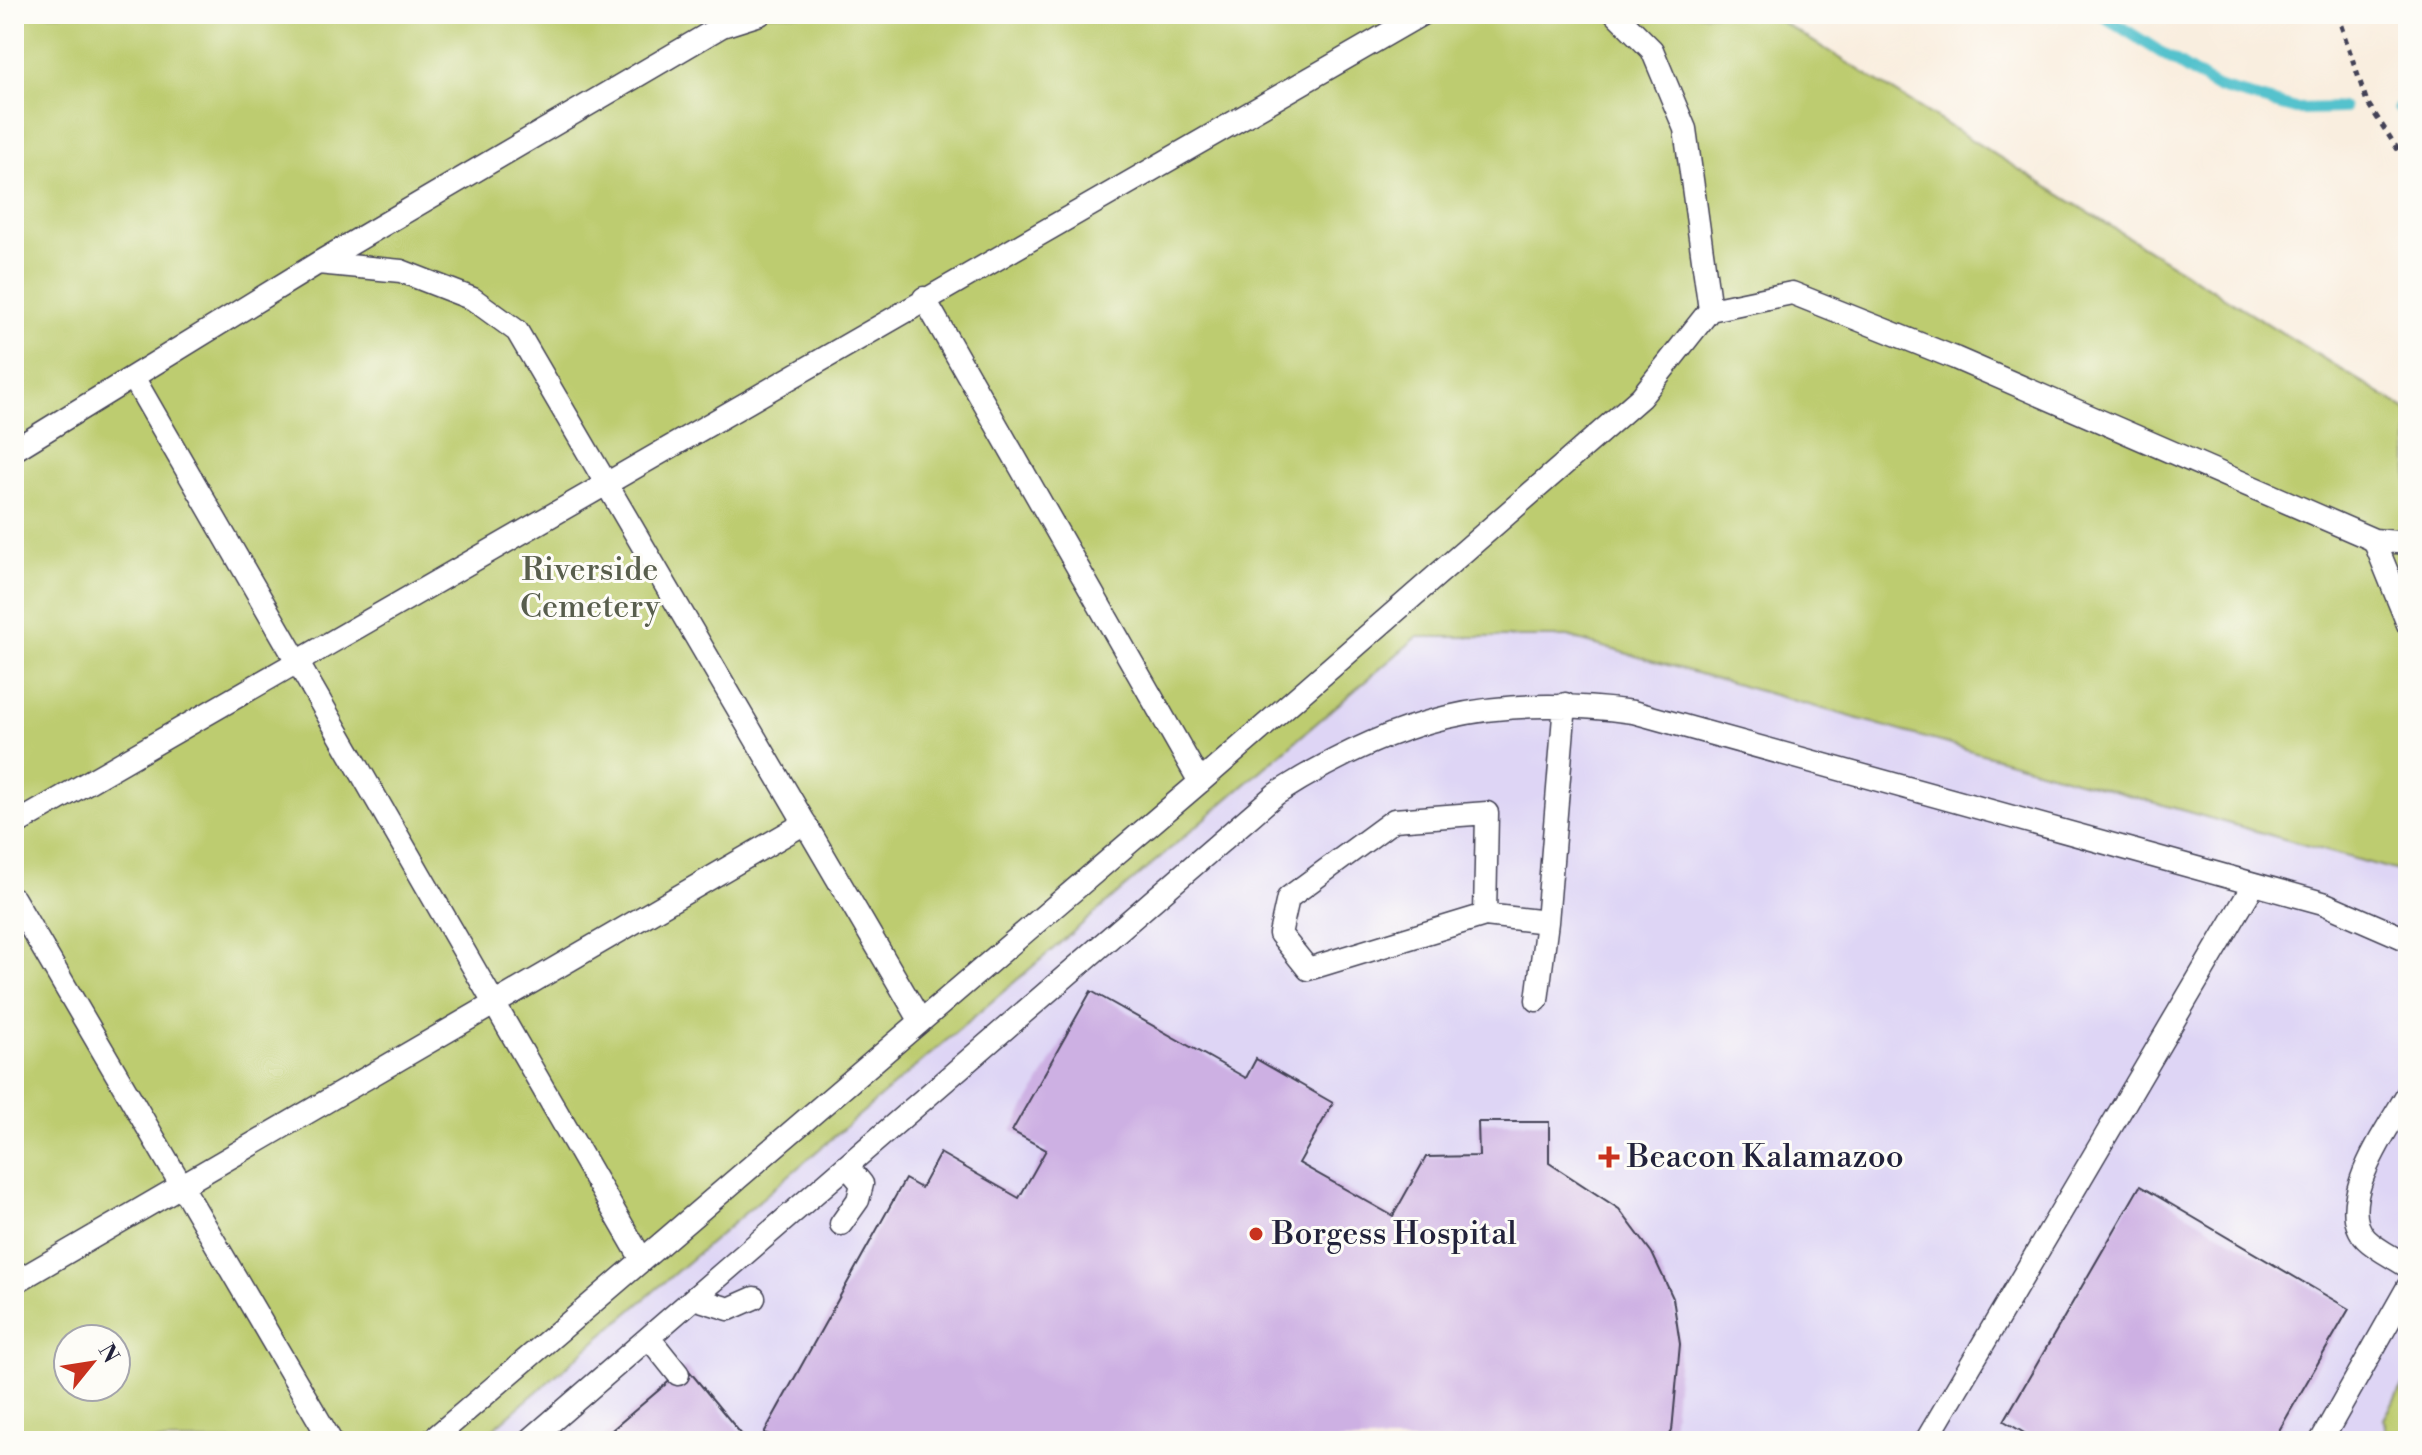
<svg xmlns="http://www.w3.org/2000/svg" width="2422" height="1455" font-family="'Libre Bodoni',serif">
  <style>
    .built { fill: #ded5f5 }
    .green { fill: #bdcc6f; stroke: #707755; stroke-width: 2; fill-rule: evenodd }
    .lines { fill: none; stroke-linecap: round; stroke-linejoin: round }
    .stream { stroke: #55c2cd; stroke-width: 12 }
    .building { fill: #cdb0e3 }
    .service-casing { stroke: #424154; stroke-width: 25 }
    .path { stroke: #424154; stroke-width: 5; stroke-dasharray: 6 6; stroke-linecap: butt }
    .service { stroke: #fff; stroke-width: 22 }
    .poi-dot { fill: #c8321e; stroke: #fdfcf7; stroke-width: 3 }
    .labels { text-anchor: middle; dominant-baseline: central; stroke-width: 6; stroke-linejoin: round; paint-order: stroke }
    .park-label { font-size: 32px; fill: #585e4d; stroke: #fdfcf7 }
    .poi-label { font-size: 32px; fill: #22223b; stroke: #fdfcf7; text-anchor: start }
  </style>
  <rect width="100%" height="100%" fill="#fdfcf7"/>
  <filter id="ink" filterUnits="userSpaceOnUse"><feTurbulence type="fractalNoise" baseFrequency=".0125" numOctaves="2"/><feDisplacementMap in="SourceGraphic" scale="16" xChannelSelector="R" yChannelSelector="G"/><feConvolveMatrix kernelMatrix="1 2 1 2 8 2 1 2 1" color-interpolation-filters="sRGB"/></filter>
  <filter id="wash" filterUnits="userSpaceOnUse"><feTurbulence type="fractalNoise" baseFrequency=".006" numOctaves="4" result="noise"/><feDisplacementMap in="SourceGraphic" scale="32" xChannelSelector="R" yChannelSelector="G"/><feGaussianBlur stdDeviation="1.8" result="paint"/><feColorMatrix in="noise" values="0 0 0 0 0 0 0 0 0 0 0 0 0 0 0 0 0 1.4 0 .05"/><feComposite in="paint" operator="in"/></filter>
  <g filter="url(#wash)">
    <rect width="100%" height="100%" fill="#f9eedf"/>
    <path class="built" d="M1417 637H1568L2408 874V1441H479Z"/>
    <path class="green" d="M14 14H1769L2408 411V874L1568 637H1417L479 1441H14ZM68 1339H116V1387H68Z
      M2408 1376V1441H2387L2384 1419Z"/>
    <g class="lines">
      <path class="stream" d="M2100 14 2216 87 2296 109 2343 108
        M2399 108H2408"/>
    </g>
    <g id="blocks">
      <path class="building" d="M1091 991 1246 1078 1256 1059 1333 1103 1299 1163 1393 1216 1426 1157 1479 1156 1478 1122H1549V1163L1619 1209 1652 1253 1673 1298 1680 1344 1672 1431 1666 1441H786L764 1433 905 1179 921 1188 940 1153 1019 1198 1046 1150 1012 1131Z
        M2140 1186 2349 1309 2273 1441H2038L2004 1421Z
        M686 1367 747 1441H599Z"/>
    </g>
  </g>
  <g filter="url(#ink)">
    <use href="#blocks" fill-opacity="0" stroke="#424154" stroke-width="2"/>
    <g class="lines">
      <defs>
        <path id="service" d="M1616 14 1652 50 1685 129 1710 310
          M318 263 401 271 473 299 517 331 920 1020
          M924 298 1200 782
          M133 377 641 1258
          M14 450 318 263 722 26 760 14
          M2374 540 2408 624
          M14 825 1422 14
          M14 899 331 1441
          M1485 915 1487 813 1394 820 1288 898 1280 934 1308 969 1485 915 1547 922
          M1537 1000 1547 922 1565 704
          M2408 1093C2389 1128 2332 1203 2366 1239 2377 1250 2395 1258 2408 1267
          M841 1224 858 1200 862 1184 848 1167
          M14 1283 805 823
          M697 1299 729 1309 754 1298
          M650 1339 678 1374
          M431 1441 1200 782 1641 397 1710 310 1792 293 1955 358 2374 540 2408 543
          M529 1441 1276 794C1395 718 1491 693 1633 712L2323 903 2408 940
          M1926 1441 2254 884
          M2321 1441 2408 1287"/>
      </defs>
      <use href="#service" class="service-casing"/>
      <path class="path" d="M2337 14 2367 102 2408 165"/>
      <use href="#service" class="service"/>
    </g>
  </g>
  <g class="poi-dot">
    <path d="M1605 1145h8v8h8v8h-8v8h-8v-8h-8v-8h8z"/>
    <circle cx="1256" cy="1234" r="8"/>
  </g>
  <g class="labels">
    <g class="park-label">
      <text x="590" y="570">Riverside<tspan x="590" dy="37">Cemetery</tspan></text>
    </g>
    <g class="poi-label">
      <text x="1627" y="1157">Beacon Kalamazoo</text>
      <text x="1272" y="1234">Borgess Hospital</text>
    </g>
  </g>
  <rect width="2422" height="1455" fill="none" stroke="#fdfcf7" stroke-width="48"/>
  <g transform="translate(92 1363) rotate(60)"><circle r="38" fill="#fdfcf7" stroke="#a5a5ac" stroke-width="2"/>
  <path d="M0-6L14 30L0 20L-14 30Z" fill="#c8321e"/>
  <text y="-12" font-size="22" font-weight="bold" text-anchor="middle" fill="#22223b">N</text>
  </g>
</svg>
